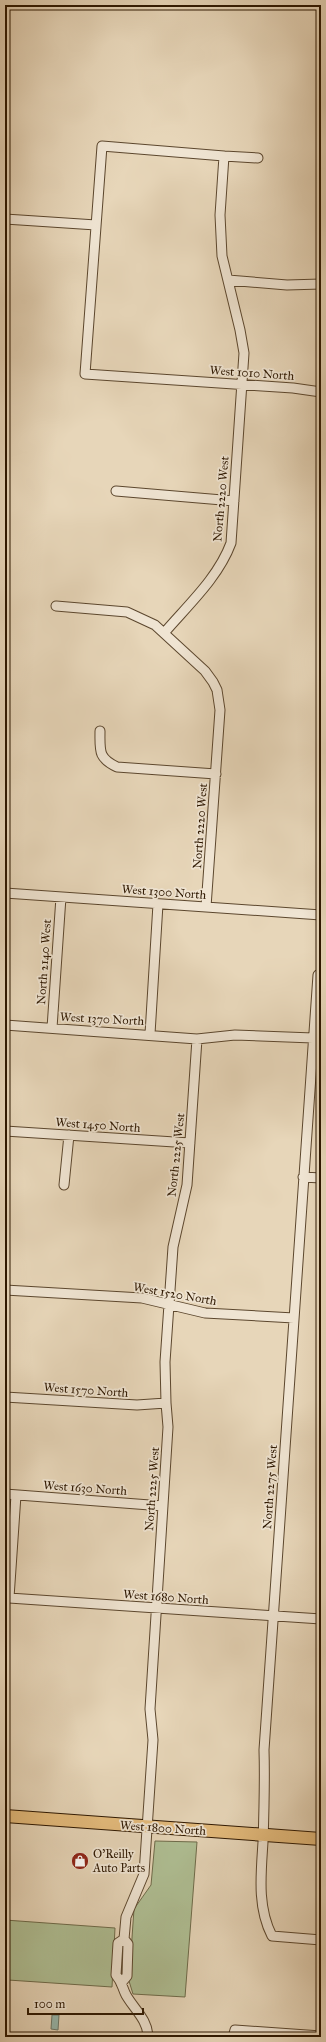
<svg xmlns="http://www.w3.org/2000/svg" width="326" height="2042" font-family="'IM FELL Great Primer',serif">
  <style>
    .green { fill: #afbf94; stroke: #6e6b4a }
    .water { fill: #97b9ae; stroke: #6d7868 }
    .lines { fill: none; stroke-linecap: round; stroke-linejoin: round }
    .minor-casing { stroke: #5c472e; stroke-width: 11 }
    .major-casing { stroke: #2d1700; stroke-width: 14 }
    .minor { stroke: #efe4d2; stroke-width: 9 }
    .major { stroke: #e4bb7c; stroke-width: 12 }
    .labels { text-anchor: middle; dominant-baseline: central; stroke-width: 3.5; stroke-linejoin: round; paint-order: stroke }
    .street-label { font-size: 12px; fill: #2d1700; stroke: #efe4d2 }
    .poi-label { font-size: 12px; fill: #2d1700; stroke: #efe4d2; text-anchor: start }
  </style>
  <rect width="100%" height="100%" fill="#e7d6b9"/>
  <filter id="stains"><feTurbulence type="fractalNoise" baseFrequency=".005" numOctaves="4"/><feColorMatrix values="0 0 0 0 .2 0 0 0 0 .09 0 0 0 0 .02 0 0 0 .5 -.17"/></filter>
  <radialGradient id="worn" r=".72"><stop offset=".6" stop-color="#630" stop-opacity="0"/><stop offset="1" stop-color="#630" stop-opacity=".3"/></radialGradient>
  <path class="green" d="M155 1841 197 1842 185 1997 133 1994 129 1981 134 1909 151 1885Z
    M5 1920 115 1928 112 1987 8 1980 6 1982Z"/>
  <path class="water" d="M52 2015H59L58 2030 51 2029Z"/>
  <g class="lines">
    <defs>
      <path id="minor" d="M224 156 102 146 85 374 293 388 321 392
        M5 219 96 225
        M228 280 287 285 321 284
        M116 491 234 501
        M56 606 127 612 155 625 205 671 213 682 217 690 220 710 206 907
        M164 633C188 605 218 578 231 543L244 353 240 330 222 256 220 215 224 156 258 158
        M100 731C100 751 98 758 117 767L216 774
        M5 893 321 915
        M318 975 264 1750C265 1781 264 1812 263 1842 261 1874 257 1907 272 1936L321 1940
        M5 1025 197 1039 235 1035 313 1038
        M52 1028 61 897
        M150 1034 158 904
        M5 1131 190 1143
        M303 1177 321 1178
        M64 1185 69 1135
        M5 1290 142 1298 205 1313 294 1318
        M5 1397 137 1405 166 1403
        M5 1494 163 1506
        M16 1495 9 1598 321 1619
        M124 1939 118 1943 116 1975C122 1982 122 1987 126 1995 134 2009 148 2020 148 2037
        M122 1982 127 1976 128 1944 124 1939 126 1917 144 1874 153 1740 150 1709 168 1427 166 1403 165 1362 173 1247 187 1185 197 1039
        M233 2037 235 2030 321 2036"/>
      <path id="major" d="M5 1816 321 1839"/>
    </defs>
    <use href="#minor" class="minor-casing"/>
    <use href="#major" class="major-casing"/>
    <use href="#minor" class="minor"/>
    <use href="#major" class="major"/>
  </g>
  <defs>
    <symbol id="shop-disc" viewBox="-11 -11 22 22"><circle r="9.5" fill="#8f2418" stroke="#efe4d2"/><path d="M-5-2.5h2.3a2.7 3.5 0 0 1 5.4 0H5L5.5 6h-11ZM-1.5-2.5h3a1.5 2.3 0 0 0-3 0Z" fill="#fff"/></symbol>
  </defs>
  <g fill-rule="evenodd">
    <use href="#shop-disc" x="70" y="1851" width="20" height="20"/>
  </g>
  <g class="labels">
    <g class="street-label">
      <text transform="translate(252 373) rotate(4)">West 1010 North</text>
      <text transform="translate(221 499) rotate(-85)">North 2220 West</text>
      <text transform="translate(200 826) rotate(-86)">North 2220 West</text>
      <text transform="translate(164 892) rotate(4)">West 1300 North</text>
      <text transform="translate(44 962) rotate(-86)">North 2140 West</text>
      <text transform="translate(102 1019) rotate(3)">West 1370 North</text>
      <text transform="translate(98 1125) rotate(4)">West 1450 North</text>
      <text transform="translate(176 1155) rotate(-84)">North 2225 West</text>
      <text transform="translate(175 1294) rotate(10)">West 1520 North</text>
      <text transform="translate(86 1390) rotate(4)">West 1570 North</text>
      <text transform="translate(270 1487) rotate(-86)">North 2275 West</text>
      <text transform="translate(85 1488) rotate(4)">West 1630 North</text>
      <text transform="translate(152 1489) rotate(-86)">North 2225 West</text>
      <text transform="translate(166 1597) rotate(4)">West 1680 North</text>
      <text transform="translate(163 1828) rotate(4)">West 1800 North</text>
    </g>
    <g class="poi-label">
      <text x="93" y="1854">O'Reilly<tspan x="93" dy="14">Auto Parts</tspan></text>
    </g>
  </g>
  <rect width="326" height="2042" fill="none" stroke="#e7d6b9" stroke-width="20"/>
  <rect x="6" y="6" width="314" height="2030" fill="none" stroke="#2d1700" stroke-width="2"/>
  <rect x="10" y="10" width="306" height="2022" fill="none" stroke="#2d1700"/>
  <path d="M28 2008v6h115v-6" fill="none" stroke="#2d1700" stroke-width="2"/>
  <text x="34" y="2008" font-size="12" fill="#2d1700" stroke="#efe4d2" stroke-width="3" paint-order="stroke">100 m</text>
  <rect width="100%" height="100%" filter="url(#stains)"/>
  <rect width="100%" height="100%" fill="url(#worn)"/>
</svg>
